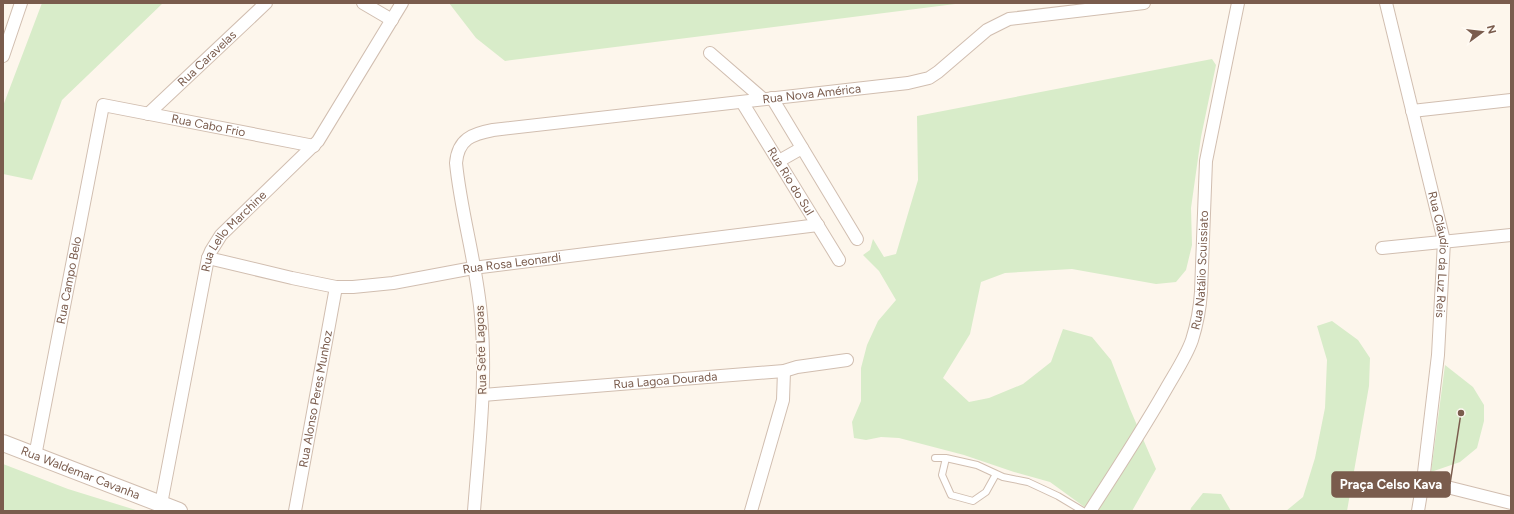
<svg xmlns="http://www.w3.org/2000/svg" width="1514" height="514" font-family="Figtree,sans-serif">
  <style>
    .green { fill: #d8ecc9 }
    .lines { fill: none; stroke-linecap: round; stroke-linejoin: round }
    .service-casing { stroke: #d1beb0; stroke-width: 8 }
    .minor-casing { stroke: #d1beb0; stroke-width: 14 }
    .tertiary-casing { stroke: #d1beb0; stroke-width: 18 }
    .service { stroke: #fff; stroke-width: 6 }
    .minor { stroke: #fff; stroke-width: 12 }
    .tertiary { stroke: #fff; stroke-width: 16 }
    .labels { text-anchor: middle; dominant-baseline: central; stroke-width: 3; stroke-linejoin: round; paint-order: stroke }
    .street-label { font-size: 12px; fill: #7a5c4d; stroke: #fffaf3 }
    .leader { fill: none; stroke: #7a5c4d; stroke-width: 1.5 }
    .callout-dot { fill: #7a5c4d; stroke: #fffaf3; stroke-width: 1.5 }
    .callout { fill: #7a5c4d; stroke: #7a5c4d; stroke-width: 1.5 }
    .callout-label { font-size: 13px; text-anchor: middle; font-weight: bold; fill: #fff }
  </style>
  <rect width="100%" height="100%" fill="#fdf6ec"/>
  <path class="green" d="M42 3H163L62 100 32 180 3 174V106Z
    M449 3H963L505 61 476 38Z
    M1212 59 1216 65 1201 137 1191 208 1192 245 1186 270 1176 282 1156 284 1072 269 1005 273 981 282 970 334 943 378 969 402 989 398 1023 384 1051 362 1063 329 1092 337 1111 360 1130 409 1156 469 1132 511H1090L1050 482 1014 472 964 455 899 438 881 437 866 440 854 438 852 422 861 401V368L867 345 878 321 896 300 879 271 863 255 870 250 873 239 884 257 896 254 918 180 917 116Z
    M1332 321 1358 340 1370 358 1369 386 1347 511H1286L1303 497 1315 458 1325 408 1327 360 1317 326Z
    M1445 365 1473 387 1484 405V421L1477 448 1460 462 1431 472Z
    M3 464 68 489 139 511H3Z
    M1203 493 1221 494 1231 511H1190L1191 508Z"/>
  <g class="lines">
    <defs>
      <path id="service" d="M935 458H946L977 465 1003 477 1028 482 1058 496 1083 511
        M946 458 942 475 951 495 973 501 986 492 996 474"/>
      <g id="minor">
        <path d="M363 3 392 20"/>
        <path id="s1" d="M1386 3 1444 241 1438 355 1423 481 1418 511"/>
        <path d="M710 53 763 99"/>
        <path d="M3 56 21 3"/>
        <path d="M772 98 857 239"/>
        <path id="s2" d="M742 102 839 260"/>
        <path d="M1412 111 1511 100"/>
        <path id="s3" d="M148 114 266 3"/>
        <path d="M779 161 802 148"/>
        <path d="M1382 248 1511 235"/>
        <path id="s4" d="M208 258 292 278 336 287H353L393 283 473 268 818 225"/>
        <path id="s5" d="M483 395 784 371 797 367 847 360"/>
        <path id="s6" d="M35 456 103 105 314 146"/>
        <path d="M1423 481 1511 503"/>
        <path id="s7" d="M161 504 208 258 211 251 221 235 318 141 402 3"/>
        <path id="s8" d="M295 511 336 287"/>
        <path id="s9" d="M474 511C479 446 487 381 481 316 477 265 461 214 456 163 458 139 472 134 493 130L908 83 929 78 938 72 987 30 1009 19 1144 3"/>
        <path d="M751 511 783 400 784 371"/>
        <path id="s10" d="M1090 511C1116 471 1142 431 1166 389 1175 373 1186 357 1192 340 1197 324 1200 308 1201 292L1206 161 1238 3"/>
      </g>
      <g id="tertiary">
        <path id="s11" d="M3 443 179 511"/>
      </g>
    </defs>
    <use href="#service" class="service-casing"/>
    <use href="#minor" class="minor-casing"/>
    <use href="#tertiary" class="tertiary-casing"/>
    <use href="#service" class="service"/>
    <use href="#minor" class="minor"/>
    <use href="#tertiary" class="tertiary"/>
  </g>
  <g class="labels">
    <g class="street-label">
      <text stroke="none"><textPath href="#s3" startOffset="81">Rua Caravelas</textPath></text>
      <text stroke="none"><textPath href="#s9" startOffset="726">Rua Nova América</textPath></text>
      <text stroke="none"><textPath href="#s6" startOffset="465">Rua Cabo Frio</textPath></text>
      <text stroke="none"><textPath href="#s2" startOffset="93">Rua Rio do Sul</textPath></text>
      <text stroke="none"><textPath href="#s7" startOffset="287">Rua Lello Marchine</textPath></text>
      <text stroke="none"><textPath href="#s1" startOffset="258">Rua Cláudio da Luz Reis</textPath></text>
      <text stroke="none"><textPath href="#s4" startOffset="309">Rua Rosa Leonardi</textPath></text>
      <text stroke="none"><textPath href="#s10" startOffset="270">Rua Natálio Scuissiato</textPath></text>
      <text stroke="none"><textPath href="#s6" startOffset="179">Rua Campo Belo</textPath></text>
      <text transform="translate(481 350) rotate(-92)">Rua Sete Lagoas</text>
      <text stroke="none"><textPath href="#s5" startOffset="183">Rua Lagoa Dourada</textPath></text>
      <text stroke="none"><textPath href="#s8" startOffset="114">Rua Alonso Peres Munhoz</textPath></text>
      <text stroke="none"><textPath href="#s11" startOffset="83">Rua Waldemar Cavanha</textPath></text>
    </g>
  </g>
  <path class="leader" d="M1461 413L1450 484"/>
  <circle class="callout-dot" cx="1461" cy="413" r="4"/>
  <rect class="callout" x="1332" y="472" width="118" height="25" rx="4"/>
  <g class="callout-label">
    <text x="1391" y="489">Praça Celso Kava</text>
  </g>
  <rect width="1514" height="514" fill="none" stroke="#7a5c4d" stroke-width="8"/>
  <g transform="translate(1482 32) rotate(75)" stroke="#fffaf3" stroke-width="3" paint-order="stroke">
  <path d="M0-3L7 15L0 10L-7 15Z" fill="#7a5c4d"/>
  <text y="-6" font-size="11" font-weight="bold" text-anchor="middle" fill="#7a5c4d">N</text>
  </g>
</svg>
